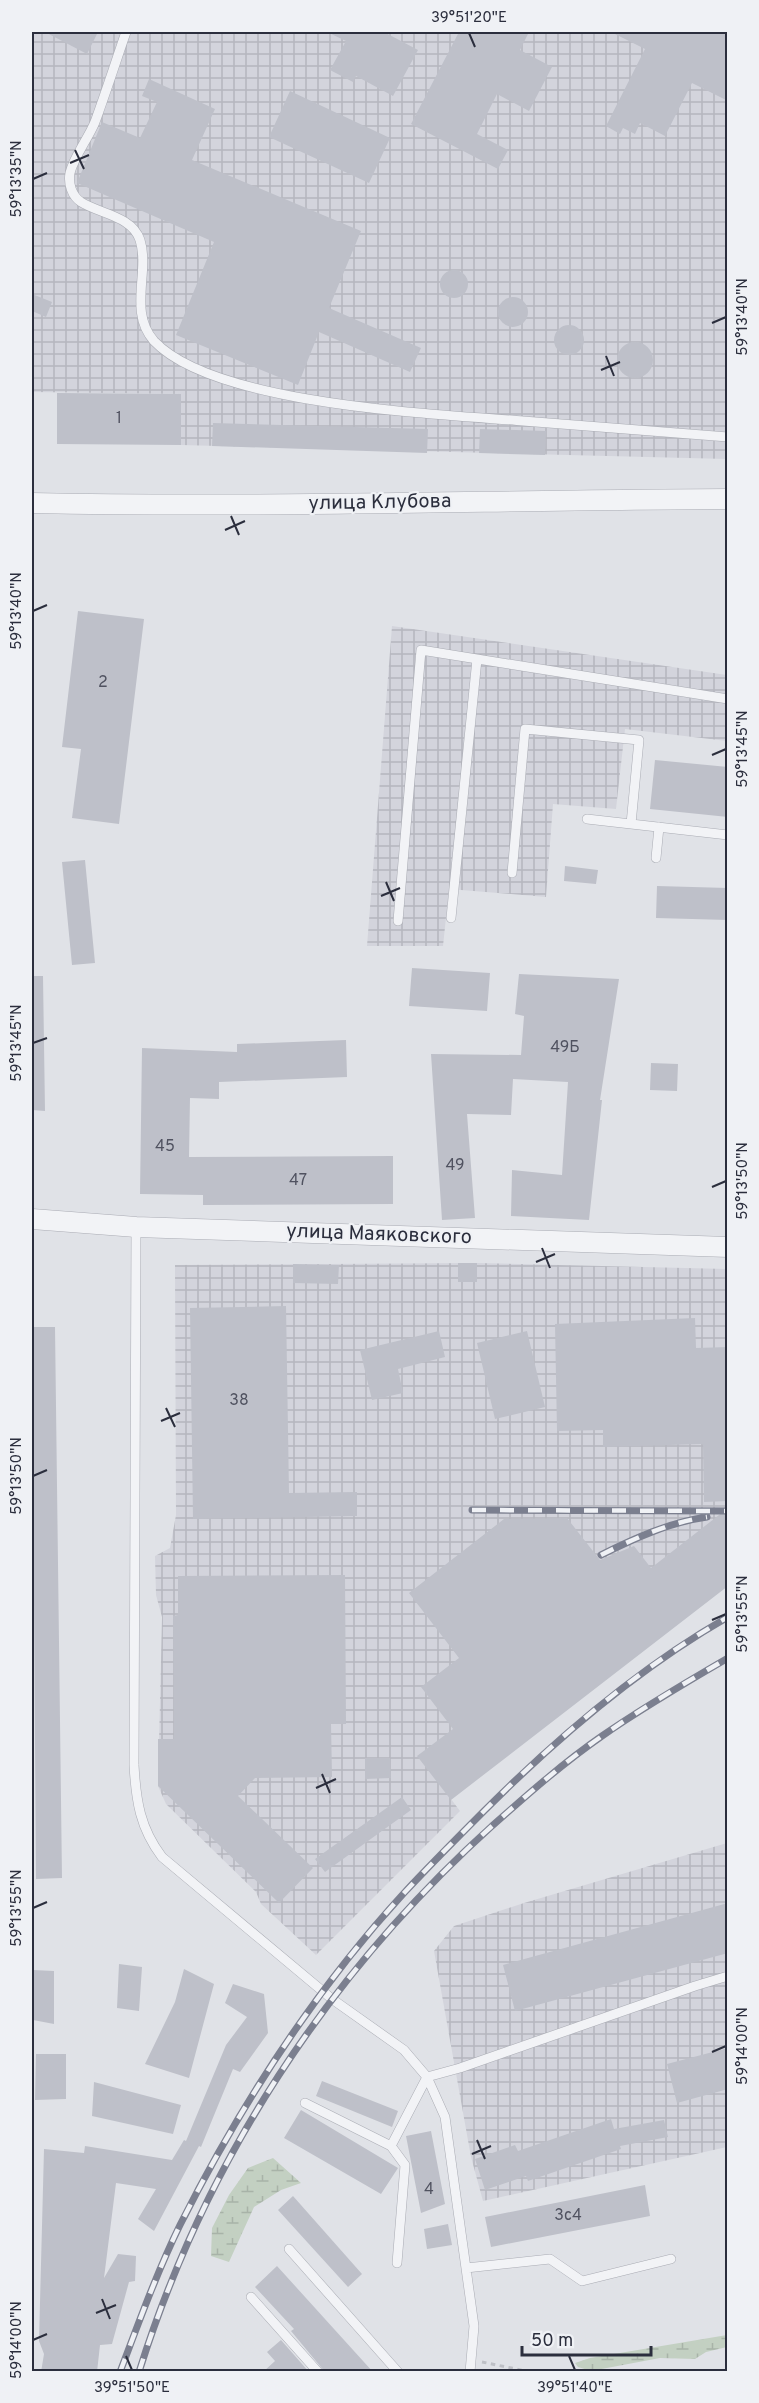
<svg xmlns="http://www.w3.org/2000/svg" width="759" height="2403" font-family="Overpass,sans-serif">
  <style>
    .industrial { fill: url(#industrial-grid) }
    .wetland { fill: url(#wetland-marsh) }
    .building { fill: #bec0c9 }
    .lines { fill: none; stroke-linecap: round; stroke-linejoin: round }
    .service-casing { stroke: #aaacb4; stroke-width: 10 }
    .minor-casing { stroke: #aaacb4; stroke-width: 21 }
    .path { stroke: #bec0c6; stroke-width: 3; stroke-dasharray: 4.5 4.5; stroke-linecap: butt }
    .service { stroke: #f2f3f6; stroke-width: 9 }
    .minor { stroke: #f2f3f6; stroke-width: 20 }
    .rail-casing { stroke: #7b7f8f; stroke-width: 7 }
    .rail { stroke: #eff1f5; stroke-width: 4.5; stroke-dasharray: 14; stroke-linecap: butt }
    .ticks { fill: none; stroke: #2b2e3d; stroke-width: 2 }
    .labels { text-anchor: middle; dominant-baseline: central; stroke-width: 4.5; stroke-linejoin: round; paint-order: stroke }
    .number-label { font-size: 16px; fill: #505260 }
    .street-label { font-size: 20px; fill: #2b2e3d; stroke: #eff1f5 }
    .neatline { fill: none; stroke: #2b2e3d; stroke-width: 2 }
    .ticks-label { font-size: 15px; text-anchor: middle; fill: #2b2e3d }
  </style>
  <defs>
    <pattern id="industrial-grid" width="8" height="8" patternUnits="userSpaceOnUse" patternTransform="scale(1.5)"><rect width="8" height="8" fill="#d3d4dc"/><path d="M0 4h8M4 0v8" fill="none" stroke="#b5b6be"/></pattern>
    <pattern id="wetland-marsh" width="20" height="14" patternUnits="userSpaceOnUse" patternTransform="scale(1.5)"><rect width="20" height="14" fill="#c3d0c2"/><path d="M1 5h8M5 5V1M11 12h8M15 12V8" fill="none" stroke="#a8b3a8"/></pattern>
  </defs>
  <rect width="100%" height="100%" fill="#e0e2e7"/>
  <path class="industrial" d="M32 32H727V459L181 445V394L32 392Z
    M392 626 727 675V741L625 729 616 809 553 804 546 897 449 889 443 946H367Z
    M477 1263 727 1269V1586L451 1799 460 1811 316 1955 261 1904 256 1892 166 1804 158 1786 162 1617 156 1595 155 1556 170 1548 176 1515 175 1265Z
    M727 1843V2147L483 2201 471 2157 434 1951 454 1926 524 1903Z"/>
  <path class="wetland" d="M273 2158 301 2183 281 2190 254 2207 229 2262 211 2256 212 2228 229 2195 248 2168Z
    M727 2335V2347L706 2352 695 2359 660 2358 591 2371 578 2367 575 2363 590 2358Z"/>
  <path class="building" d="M45 32H98L87 54Z
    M327 32H384L418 50 393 96 356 76 353 82 330 70 346 41Z
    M459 32H529L520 50 552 67 529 111 497 94 477 134 508 150 498 169 411 124Z
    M611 32H728V101L692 83 665 136 640 123 635 134 623 128 620 134 606 126 645 49Z
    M149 79 215 109 192 160 361 231 329 308 421 348 410 372 319 332 298 385 176 335 214 242 77 183 102 122 140 138 157 102 142 96Z
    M290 91 390 138 369 183 269 137Z
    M440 284a14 14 0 1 1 28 0a14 14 0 1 1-28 0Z
    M32 294 52 302 46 317 32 311Z
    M498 312a15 15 0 1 1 30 0a15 15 0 1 1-30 0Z
    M554 340a15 15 0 1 1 30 0a15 15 0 1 1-30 0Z
    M617 360a18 18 0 1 1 36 0a18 18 0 1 1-36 0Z
    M57 393 181 394V445L57 444Z
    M213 423 428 429 427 453 212 446Z
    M480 429 546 431 545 455 479 453Z
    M78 611 144 619 119 824 72 818 81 749 62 747Z
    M655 760 728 767V817L650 809Z
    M85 860 95 963 72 965 62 862Z
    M565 866 598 870 596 884 564 881Z
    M657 886 728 888V920L656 918Z
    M412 968 490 973 487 1011 409 1006Z
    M519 974 619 979 600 1100H602L589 1220 511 1216 512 1170 562 1175 568 1082 513 1079 511 1115 467 1114 475 1218 442 1220 431 1054 521 1055 524 1016 515 1014Z
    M32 976H43L45 1111 32 1110Z
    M346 1040 347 1077 219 1082V1099L190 1098 189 1157 393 1156V1204L203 1205V1195L140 1194 142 1048 237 1052V1044Z
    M651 1063 678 1064 677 1091 650 1090Z
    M458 1263H477V1282H458Z
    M293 1264 339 1265 338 1284 293 1283Z
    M286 1306 289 1493 357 1492V1516L193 1519 190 1308Z
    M695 1318 696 1348 728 1347V1501L704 1502 703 1444 603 1447V1430L557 1431 555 1324Z
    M32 1327H55L62 1878 36 1879Z
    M439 1331 445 1357 398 1369 403 1393 372 1400 360 1350Z
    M527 1331 545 1407 495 1419 477 1343Z
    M728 1508V1586L451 1800 417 1756 453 1729 421 1687 459 1658 409 1593 504 1519 567 1518 600 1560 634 1546 651 1568Z
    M345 1575 346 1724H331L332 1777 255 1778 238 1796 313 1868 279 1903 158 1786V1739H174L173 1616 178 1615V1576Z
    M365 1758H390L391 1778 365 1779Z
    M402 1797 411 1810 325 1872 315 1859Z
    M728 1903V1953L515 2011 503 1965Z
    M119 1964 142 1967 139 2011 117 2008Z
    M184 1969 214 1984 189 2078 145 2064 175 2002Z
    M33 1970 54 1971V2024L33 2020Z
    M233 1984 264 1994 268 2033 240 2072 233 2069 201 2147 199 2146 154 2231 138 2219 156 2189 116 2183 104 2278 118 2254 136 2256 135 2281 129 2282 112 2344 100 2345 97 2372H41L44 2354 39 2341 44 2149 84 2153 85 2146 172 2160 184 2140 186 2141 226 2045 247 2017 225 2003Z
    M728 2048V2089L677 2103 667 2064Z
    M36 2054H66V2099L35 2100Z
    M322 2081 398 2111 392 2127 316 2096Z
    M94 2082 181 2105 173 2134 92 2116Z
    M301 2110 398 2168 381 2194 284 2138Z
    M611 2119 614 2129 664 2120 668 2137 620 2146 621 2149 528 2181 526 2176 485 2190 475 2159 515 2145 518 2151Z
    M431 2131 445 2204 421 2213 406 2136Z
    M645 2185 650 2216 491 2247 485 2217Z
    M293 2196 362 2274 348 2287 278 2210Z
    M448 2224 452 2245 427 2249 424 2229Z
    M277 2266 373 2372H325L291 2331 294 2329 255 2287Z
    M281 2340 309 2372H263L275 2361 267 2352Z"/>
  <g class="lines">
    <defs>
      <path id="service" d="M126 32C116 61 106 92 95 122 88 139 74 156 70 173 68 184 72 196 81 202 100 214 132 216 140 240 150 272 128 312 154 341 214 405 436 414 523 421 591 426 659 432 728 437
        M587 819 728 835
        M656 858 659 827
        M512 873 525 729 639 740 631 824
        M451 918 477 659
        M398 921 421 650 728 699
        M136 1227 134 1765C136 1801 140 1828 162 1857L332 1999 404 2050 427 2077 445 2117 474 2326 470 2372
        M305 2103 391 2146 427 2077 460 2068 695 1986 728 1976
        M391 2146 405 2165 397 2263
        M289 2249 398 2372
        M466 2268 550 2259 582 2281 671 2259
        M251 2297 318 2372"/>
      <path id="minor" d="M32 503C263 508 496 500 728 499
        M32 1219 136 1227 728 1247"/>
    </defs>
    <use href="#service" class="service-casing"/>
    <use href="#minor" class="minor-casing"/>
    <path class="path" d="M482 2362 531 2372"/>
    <use href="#service" class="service"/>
    <use href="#minor" class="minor"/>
    <defs>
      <path id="rail" d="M472 1510 728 1511
        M601 1555C633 1539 670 1522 707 1517
        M120 2372C139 2322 157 2272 180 2225 240 2106 314 1991 404 1893 430 1865 457 1838 484 1811 557 1738 637 1669 728 1617
        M139 2372C205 2161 328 1974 492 1826 527 1795 563 1763 602 1736 642 1708 685 1683 728 1658"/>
    </defs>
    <use href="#rail" class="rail-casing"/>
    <use href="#rail" class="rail"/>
  </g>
  <path class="ticks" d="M469 33 475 47M75 150 84 169M70 163 89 155M33 179 47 173M712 323 726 317M606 356 614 376M601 370 620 362M231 516 239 535M225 530 245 521M33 611 47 605M712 755 726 749M386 882 394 901M381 896 400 888M33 1043 47 1038M712 1187 726 1181M542 1248 550 1268M536 1262 555 1254M166 1408 175 1427M161 1421 180 1413M33 1476 47 1470M712 1620 726 1614M322 1774 330 1793M316 1788 336 1779M33 1908 47 1902M712 2052 726 2046M477 2140 485 2159M472 2154 491 2146M102 2299 110 2319M96 2313 116 2305M33 2340 47 2334M126 2356 132 2370M569 2356 575 2370"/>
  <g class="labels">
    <g class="number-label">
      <text x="119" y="419">1</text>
      <text x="103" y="683">2</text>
      <text x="565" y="1048">49Б</text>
      <text x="165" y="1147">45</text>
      <text x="455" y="1166">49</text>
      <text x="298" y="1181">47</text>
      <text x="239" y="1401">38</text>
      <text x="429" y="2190">4</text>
      <text x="568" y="2216">3с4</text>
    </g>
    <g class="street-label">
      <text transform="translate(380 503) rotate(-1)">улица Клубова</text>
      <text transform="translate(379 1235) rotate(2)">улица Маяковского</text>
    </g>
  </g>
  <rect width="759" height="2403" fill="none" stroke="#eff1f5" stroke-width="66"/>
  <path d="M522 2346v9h129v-9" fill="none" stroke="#2b2e3d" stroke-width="3"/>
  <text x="531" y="2346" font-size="18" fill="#2b2e3d" stroke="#eff1f5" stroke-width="4.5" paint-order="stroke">50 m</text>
  <rect x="33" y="33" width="693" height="2337" class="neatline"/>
  <g class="ticks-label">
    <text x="469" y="22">39°51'20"E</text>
    <text transform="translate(16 179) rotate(-90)" y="5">59°13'35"N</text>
    <text transform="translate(742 317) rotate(-90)" y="5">59°13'40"N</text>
    <text transform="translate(16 611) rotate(-90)" y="5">59°13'40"N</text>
    <text transform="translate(742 749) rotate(-90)" y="5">59°13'45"N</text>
    <text transform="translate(16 1043) rotate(-90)" y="5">59°13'45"N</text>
    <text transform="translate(742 1181) rotate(-90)" y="5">59°13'50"N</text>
    <text transform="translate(16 1476) rotate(-90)" y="5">59°13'50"N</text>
    <text transform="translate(742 1614) rotate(-90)" y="5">59°13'55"N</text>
    <text transform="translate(16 1908) rotate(-90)" y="5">59°13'55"N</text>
    <text transform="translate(742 2046) rotate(-90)" y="5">59°14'00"N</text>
    <text transform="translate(16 2340) rotate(-90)" y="5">59°14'00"N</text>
    <text x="132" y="2392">39°51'50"E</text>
    <text x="575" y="2392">39°51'40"E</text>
  </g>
</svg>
